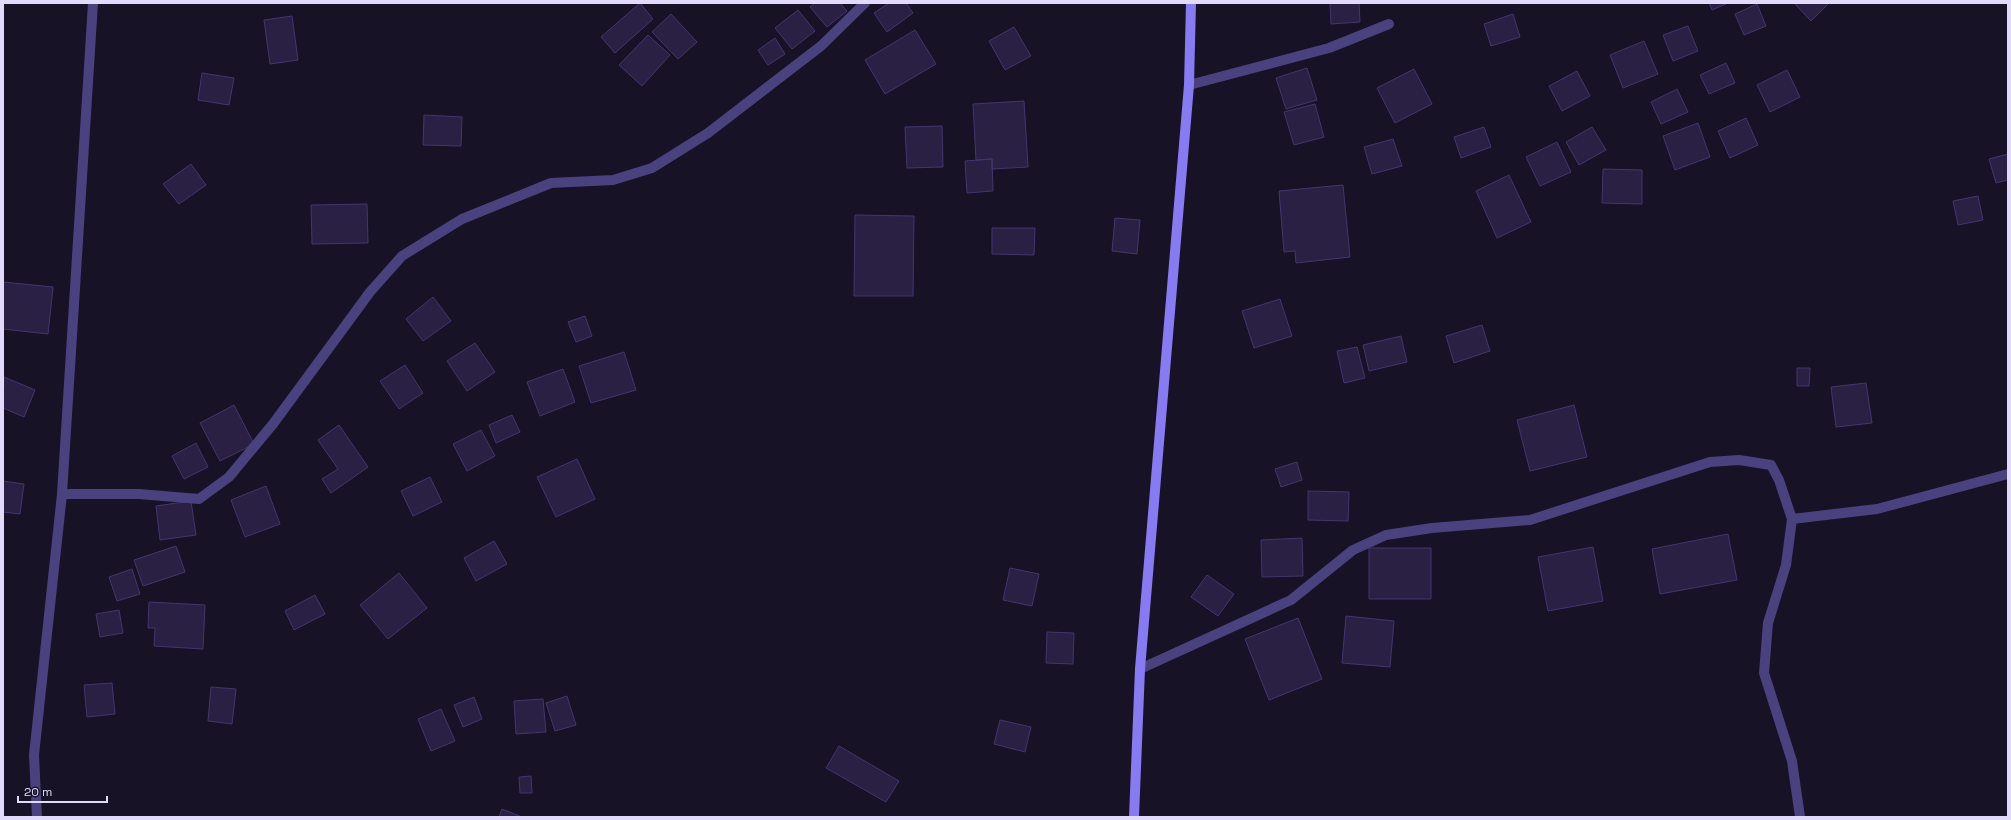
<svg xmlns="http://www.w3.org/2000/svg" width="2011" height="820" font-family="'Space Grotesk',sans-serif">
  <style>
    .building { fill: #2a2044; stroke: #45356e }
    .lines { fill: none; stroke-linecap: round; stroke-linejoin: round }
    .street { stroke: #49427f; stroke-width: 10 }
    .secondary { stroke: #887bf1; stroke-width: 10 }
  </style>
  <rect width="100%" height="100%" fill="#171225"/>
  <path class="building" d="M640 3 653 19 615 53 601 37Z
    M815 3H840L847 11 827 27 810 7Z
    M889 3H906L913 13 887 32 874 13Z
    M1330 3H1359L1360 22 1331 24Z
    M1709 3H1728L1712 10Z
    M1794 3H1829L1811 21Z
    M1757 4 1766 26 1744 35 1735 14Z
    M798 10 815 31 792 49 775 28Z
    M671 14 697 42 678 59 652 32Z
    M1513 14 1520 37 1491 46 1484 24Z
    M292 16 298 60 270 64 264 20Z
    M1688 26 1698 51 1673 61 1663 35Z
    M1014 27 1031 56 1005 70 989 41Z
    M915 30 936 64 885 94 865 60Z
    M648 35 670 55 642 86 619 65Z
    M775 38 785 54 768 65 758 50Z
    M1644 41 1658 74 1623 88 1610 55Z
    M1726 63 1735 83 1709 94 1700 75Z
    M1307 68 1317 100 1286 109 1276 78Z
    M1414 69 1432 104 1395 123 1377 88Z
    M1787 70 1800 97 1770 112 1757 85Z
    M1577 71 1590 96 1562 111 1549 86Z
    M202 73 234 78 229 105 198 100Z
    M1677 89 1688 112 1661 124 1651 102Z
    M1024 101 1028 167 992 169V159L976 160 973 104Z
    M1315 104 1324 137 1294 145 1284 112Z
    M424 115 462 117 461 146 423 145Z
    M1746 118 1758 145 1730 158 1718 131Z
    M1698 123 1710 157 1675 170 1663 136Z
    M942 126 943 167 907 168 905 127Z
    M1484 127 1491 147 1461 158 1454 137Z
    M1592 127 1606 150 1579 165 1566 142Z
    M1393 139 1402 166 1372 174 1364 147Z
    M1557 142 1571 172 1540 186 1526 157Z
    M2008 154V180L1996 183 1989 159Z
    M992 159 993 191 967 193 965 161Z
    M191 164 206 185 179 204 163 184Z
    M1603 169 1642 170V204L1602 203Z
    M1509 175 1531 222 1497 238 1476 191Z
    M1343 185 1350 257 1296 263 1295 251 1284 252 1279 191Z
    M1978 196 1983 220 1958 225 1953 201Z
    M367 204 368 243 312 244 311 205Z
    M855 215 914 216 913 296H854Z
    M1115 218 1140 220 1137 254 1112 251Z
    M992 228H1035L1034 255 992 254Z
    M3 282 53 287 48 334 3 329Z
    M433 297 451 321 423 341 406 319Z
    M1280 299 1292 336 1254 348 1242 311Z
    M585 316 592 336 576 342 568 322Z
    M1482 325 1490 351 1454 363 1446 336Z
    M1401 336 1407 362 1369 371 1363 345Z
    M475 343 495 372 467 391 447 361Z
    M1357 347 1365 378 1344 383 1337 351Z
    M624 352 636 390 591 403 579 366Z
    M405 365 423 393 399 409 380 381Z
    M1797 368H1810L1809 386H1797Z
    M563 369 575 402 540 416 527 382Z
    M4 377 35 390 24 417 3 408Z
    M1866 383 1872 423 1836 427 1831 387Z
    M234 405 254 444 220 461 200 423Z
    M1574 405 1587 457 1530 471 1517 420Z
    M512 415 520 432 496 443 489 425Z
    M339 425 368 467 331 493 322 479 338 469 318 440Z
    M481 430 495 456 467 471 453 444Z
    M196 443 208 467 184 479 172 456Z
    M577 459 595 499 556 517 537 477Z
    M1297 462 1302 480 1281 487 1275 469Z
    M430 477 442 502 413 516 401 491Z
    M3 481 24 484 20 514 3 512Z
    M266 486 280 524 245 537 231 500Z
    M1308 491 1349 492 1348 521 1308 520Z
    M191 501 196 535 160 540 156 506Z
    M1728 534 1737 580 1660 594 1652 549Z
    M1302 538 1303 576 1262 577 1261 540Z
    M494 541 507 564 476 581 464 558Z
    M176 546 185 572 143 586 134 560Z
    M1593 547 1603 601 1548 611 1538 557Z
    M1369 548H1431V599H1369Z
    M1010 568 1039 574 1032 606 1003 600Z
    M132 569 140 594 117 601 109 577Z
    M399 573 427 608 388 639 360 605Z
    M1207 575 1234 594 1218 616 1191 597Z
    M315 595 325 614 294 630 285 611Z
    M149 602 205 605 203 649 154 646 155 628H148Z
    M119 610 123 633 100 637 96 614Z
    M1346 616 1394 621 1390 667 1342 663Z
    M1298 618 1322 679 1269 700 1245 639Z
    M1047 632 1074 633 1073 664 1046 663Z
    M112 683 115 714 87 717 84 685Z
    M211 687 236 689 232 724 208 721Z
    M567 696 576 725 555 731 546 703Z
    M474 697 482 719 463 727 454 705Z
    M543 699 546 732 516 734 514 701Z
    M441 709 455 741 431 751 418 719Z
    M1000 720 1031 727 1025 752 994 744Z
    M839 746 899 781 886 802 826 768Z
    M531 776 532 793H520L519 777Z
    M502 809 522 817H499Z"/>
  <g class="lines">
    <path class="street" d="M1189 85 1329 48 1389 24
      M62 494H139L199 499 229 477 273 424 370 292 402 256 462 219 551 183 613 180 652 168 708 133 821 46 865 3
      M1792 519 1877 509 2008 474
      M1140 669 1291 600 1353 550 1386 535 1432 528 1530 520 1710 462 1739 460 1771 465 1779 480 1792 519 1786 565 1768 623 1764 673 1792 761 1800 817
      M37 817 34 755 62 494 93 3"/>
    <path class="secondary" d="M1134 817 1140 669 1189 85 1191 3"/>
  </g>
  <rect width="2011" height="820" fill="none" stroke="#e1dafb" stroke-width="8"/>
  <path d="M18 796v6h89v-6" fill="none" stroke="#e1dafb" stroke-width="2"/>
  <text x="24" y="796" font-size="12" fill="#e1dafb" stroke="#171225" stroke-width="3" paint-order="stroke">20 m</text>
</svg>
